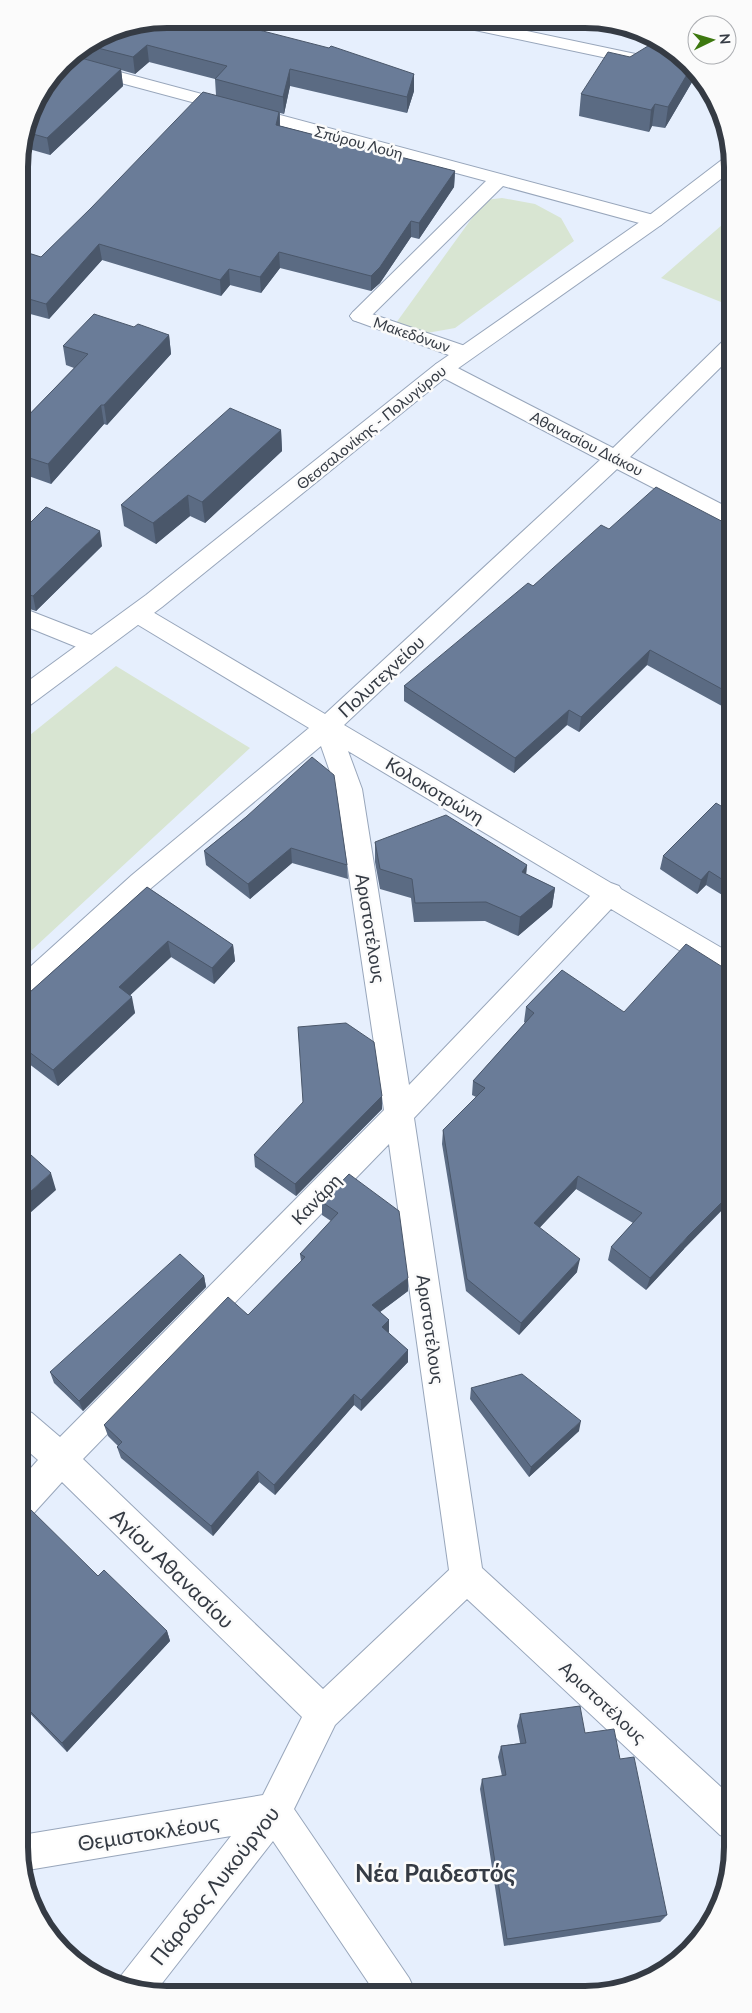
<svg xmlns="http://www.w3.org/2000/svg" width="752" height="2013" font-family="Lato,sans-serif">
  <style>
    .green { fill: #d8e5d2 }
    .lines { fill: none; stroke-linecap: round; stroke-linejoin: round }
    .pedestrian-casing { stroke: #98a6bb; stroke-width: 2 }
    .minor-casing { stroke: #98a6bb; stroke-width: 2 }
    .tertiary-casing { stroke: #98a6bb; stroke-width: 2 }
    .primary-casing { stroke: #98a6bb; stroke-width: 2 }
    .pedestrian { fill: #fff; fill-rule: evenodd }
    .minor { fill: #fff; fill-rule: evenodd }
    .tertiary { fill: #fff; fill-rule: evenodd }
    .primary { fill: #fff; fill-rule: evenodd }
    .wall { fill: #5b6b83 }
    .shaded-wall { fill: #4a576a }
    .building { fill: #6a7c98; stroke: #4a576a }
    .labels { text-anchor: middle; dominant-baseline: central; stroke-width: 5; stroke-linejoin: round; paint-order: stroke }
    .far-street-label { font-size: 15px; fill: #353b44; stroke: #fbfbfb }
    .street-label { font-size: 18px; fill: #353b44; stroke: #fbfbfb }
    .near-street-label { font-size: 21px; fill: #353b44; stroke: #fbfbfb }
    .near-quarter-label { font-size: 24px; font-weight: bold; fill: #353b44; stroke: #fbfbfb }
    .rim { fill: none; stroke: #353b44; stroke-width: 6 }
  </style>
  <rect width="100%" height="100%" fill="#e6effd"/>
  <path class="green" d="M502 198 535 204 561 218 574 241 455 328 427 333 396 323 485 200Z
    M730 218 731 306 661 278Z
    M116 666 250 748 20 961V743Z"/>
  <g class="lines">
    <defs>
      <path id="pedestrian" d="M360 310 471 348 474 353 471 358 464 360 457 358 353 320 350 316 353 312Z"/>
      <path id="minor" d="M447 21H480L645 56 651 57 654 61 651 65 645 66 456 26 450 25Z
        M86 63 661 217 664 221 661 225 654 227 503 186 367 320 360 322 353 320 350 316 353 312 486 181 80 72 77 68 80 64Z
        M731 339V357L630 457 731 509V527L723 524 617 469 344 725 611 883 619 886 621 889 732 954V979L722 976 611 909 414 1118 482 1568 733 1798V1840L720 1835 467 1599 335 1725 294 1809 409 1978 415 1991H374L273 1841 156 1991H138L117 1984 120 1977 231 1836 22 1871V1835L263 1795 302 1717 62 1482 33 1514 21 1519V1479L38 1460 21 1445V1409L32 1413 60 1437 384 1110 336 789 321 746 150 889 30 1001 20 1004V976L132 875 309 728 130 620 126 614 130 608 138 606 146 608 325 714 600 460 436 374 433 369 436 364 443 362 450 364 613 448 724 340ZM348 751 590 896 409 1085 362 789ZM389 1144 449 1570 323 1689 83 1459Z"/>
      <path id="tertiary" d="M20 607 102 639 106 645 102 651 94 654 20 624Z"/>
      <path id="primary" d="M730 157V172L661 225 450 374 162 607 29 706 20 709V687L146 595 436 364 647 217 723 159Z"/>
    </defs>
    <use href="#pedestrian" class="pedestrian-casing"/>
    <use href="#minor" class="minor-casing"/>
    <use href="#tertiary" class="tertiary-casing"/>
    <use href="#primary" class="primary-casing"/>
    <use href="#pedestrian" class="pedestrian"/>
    <use href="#minor" class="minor"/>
    <use href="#tertiary" class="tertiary"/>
    <use href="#primary" class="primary"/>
  </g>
  <path class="wall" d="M211 29 414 74V91L407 113 290 86 284 114 280 113V126L455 171 454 187 419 239 411 237 380 283 371 291 280 268 261 293 230 285 221 296 102 260 49 319 19 311V250L41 257 216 95 215 79 149 62 135 74 121 70 123 86 50 155 22 147 34 102 69 56 110 30Z
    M663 41 690 62 695 77 665 128 652 126 649 132 579 116 581 94 630 57 662 49Z
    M134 327 169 335 171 354 107 425 104 424 51 484 20 473 19 425 74 368 66 365 63 346Z
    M281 430 282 451 205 523 190 516 156 544 124 526 121 505Z
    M731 526V711L647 665 579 732 567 725 514 773 404 701V686L533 586 609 529Z
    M20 533 102 546 36 611 20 606Z
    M731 812 732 901 706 885 697 894 660 869 663 856Z
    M246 817 347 865 348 879 292 863 250 899 206 865 204 851Z
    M375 842 527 865 526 874 555 888 552 907 518 936 485 921 414 922 411 898 380 889 375 862Z
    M147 887 233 945 235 961 214 984 171 957 130 995 135 1013 58 1086 20 1057V1001Z
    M562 970 684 1249 646 1290 608 1260 611 1247 633 1223 576 1189 539 1228 577 1272 519 1335 466 1291 442 1144 443 1130 476 1097 472 1095 473 1081 525 1023 524 1022 526 1007Z
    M382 1096V1109L296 1196 255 1167 254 1155Z
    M349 1174 408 1291 380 1312 389 1320 388 1333 408 1350V1362L361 1411 354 1405 275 1495 259 1482 213 1536 121 1458 117 1447 118 1446 108 1436 104 1425 248 1315 301 1261 300 1254 331 1221 322 1215V1202Z
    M204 1276 206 1287 83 1411 54 1383 50 1372Z
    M471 1388 579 1431 529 1477 470 1399Z
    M21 1506 98 1576 167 1631 170 1641 67 1752 21 1704Z
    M520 1714 585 1733 620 1759 667 1915 660 1922 504 1946 480 1789 482 1779 502 1776 498 1757 501 1746 520 1743 517 1726Z"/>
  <path class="shaded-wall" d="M147 45 149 62 135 74 133 57Z
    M692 66 696 73 695 77 665 128 668 107Z
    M121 69 123 86 50 155 47 138Z
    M290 69V86L284 114 283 97Z
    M414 74V91L407 113V97Z
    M655 104 652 126 649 132 651 110Z
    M279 112 280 128 276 125Z
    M455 171 454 187 419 239V223Z
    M411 221V237L380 283 371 291V276Z
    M99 244 102 260 49 319 46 304Z
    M279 252 280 268 261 293 260 277Z
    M229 269 230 285 221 296 220 280Z
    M169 335 171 354 107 425 104 405Z
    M101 405 104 424 51 484 48 464Z
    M281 430 282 451 205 523 202 502Z
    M188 495 190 516 156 544 153 523Z
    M100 531 102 546 36 611 33 596Z
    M650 650 647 665 579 732 581 717Z
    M569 710 567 725 514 773 515 758Z
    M291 848 292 863 250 899 248 884Z
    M527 865 525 885 522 872Z
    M709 871 706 885 697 894 701 880Z
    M555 888 552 907 518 936 520 917Z
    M168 941 171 957 122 1003 119 987Z
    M233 945 235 961 214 984 212 968Z
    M132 997 135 1013 58 1086 53 1070Z
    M382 1096V1109L296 1196 295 1184Z
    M51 1173 56 1190 21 1221V1200Z
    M578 1176 576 1189 532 1236 534 1223Z
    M732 1192V1200L684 1249 646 1290 650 1278 688 1236Z
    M580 1259 577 1272 519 1335 521 1323Z
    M204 1276 206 1287 83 1411 79 1401Z
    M408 1278V1291L372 1318V1305Z
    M389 1320V1332L382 1340V1327Z
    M408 1350V1362L361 1411V1400Z
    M354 1394V1405L275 1495 274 1485Z
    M581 1421 579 1431 529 1477 531 1467Z
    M258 1471 259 1482 213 1536 211 1526Z
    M167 1631 170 1641 67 1752 62 1743Z"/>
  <path class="building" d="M167 19H173L211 29 220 20 329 48 331 46 414 74 407 97 290 69 283 97 215 79 227 66 147 45 133 57 86 45 110 30Z
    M648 46 676 51 690 62 692 66 668 107 655 104 651 110 581 94 608 52 630 57Z
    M70 55 121 69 47 138 26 132 34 102Z
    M203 92 279 112 276 125 455 171 419 223 411 221 380 267 371 276 279 252 260 277 229 269 220 280 99 244 46 304 19 296V250L41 257 91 208Z
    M94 314 134 327 138 324 169 335 104 405H101L48 464 20 455 19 425 88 354 63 346Z
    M230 408 281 430 202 502 188 495 153 523 121 505Z
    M656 487 731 526V694L650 650 581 717 569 710 515 758 404 686 528 583 533 586 601 525 609 529Z
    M46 507 100 531 33 596 20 592V533Z
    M312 757 334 775 347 865 291 848 248 884 204 851 246 817Z
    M716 803 731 812V885L709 871 701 880 663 856Z
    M446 815 527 865 522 872 555 888 520 917 486 902 415 903 412 879 380 869 375 842Z
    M147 887 233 945 212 968 168 941 119 987 132 997 53 1070 20 1045V1001Z
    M686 944 732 973V1192L688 1236 650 1278 611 1247 642 1213 578 1176 534 1223 580 1259 521 1323 467 1279 443 1130 485 1088 473 1081 534 1013 526 1007 562 970 624 1012Z
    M346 1023 374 1042 382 1096 295 1184 254 1155 303 1102 298 1027Z
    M21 1146 51 1173 21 1200Z
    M349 1174 399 1211 408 1278 372 1305 389 1320 382 1327 408 1350 361 1400 354 1394 274 1485 258 1471 211 1526 117 1447 122 1442 104 1425 228 1297 248 1315 305 1257 300 1254 338 1213 322 1202Z
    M180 1254 204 1276 79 1401 50 1372Z
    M522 1374 581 1421 531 1467 471 1388Z
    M26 1505 98 1576 104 1570 167 1631 62 1743 21 1702V1506Z
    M580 1706 585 1733 614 1729 620 1759 634 1757 667 1915 507 1939 482 1779 506 1775 501 1746 526 1743 520 1714Z"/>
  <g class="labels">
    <g class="far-street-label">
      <text transform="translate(359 142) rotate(15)">Σπύρου Λούη</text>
      <text transform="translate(412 334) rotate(19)">Μακεδόνων</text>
      <text transform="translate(371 427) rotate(-39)">Θεσσαλονίκης - Πολυγύρου</text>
      <text transform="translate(587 443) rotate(27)">Αθανασίου Διάκου</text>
    </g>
    <g class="street-label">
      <text transform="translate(381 676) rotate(-43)">Πολυτεχνείου</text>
      <text transform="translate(435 790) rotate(31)">Κολοκοτρώνη</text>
      <text transform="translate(371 928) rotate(81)">Αριστοτέλους</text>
      <text transform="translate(316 1199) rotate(-46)">Κανάρη</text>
      <text transform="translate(431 1329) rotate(82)">Αριστοτέλους</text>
      <text transform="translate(603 1702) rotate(43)">Αριστοτέλους</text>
    </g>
    <g class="near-street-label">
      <text transform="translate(173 1568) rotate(44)">Αγίου Αθανασίου</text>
      <text transform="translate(148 1832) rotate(-9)">Θεμιστοκλέους</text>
      <text transform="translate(214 1885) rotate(-52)">Πάροδος Λυκούργου</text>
    </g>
    <g class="near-quarter-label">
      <text x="435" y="1872">Νέα Ραιδεστός</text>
    </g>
  </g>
  <path d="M0 0H752V2013H0ZM167 28H585A139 139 0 0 1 724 167V1847A139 139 0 0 1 585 1986H167A139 139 0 0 1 28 1847V167A139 139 0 0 1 167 28Z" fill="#fbfbfb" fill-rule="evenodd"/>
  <path class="rim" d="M167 28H585A139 139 0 0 1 724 167V1847A139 139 0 0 1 585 1986H167A139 139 0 0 1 28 1847V167A139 139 0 0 1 167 28Z"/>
  <g transform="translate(712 40) rotate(85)"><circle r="24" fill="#fbfbfb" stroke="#acaeb2"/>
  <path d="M0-4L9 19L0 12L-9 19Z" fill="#3d780f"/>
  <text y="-8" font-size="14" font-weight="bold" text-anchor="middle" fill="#353b44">N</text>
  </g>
</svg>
